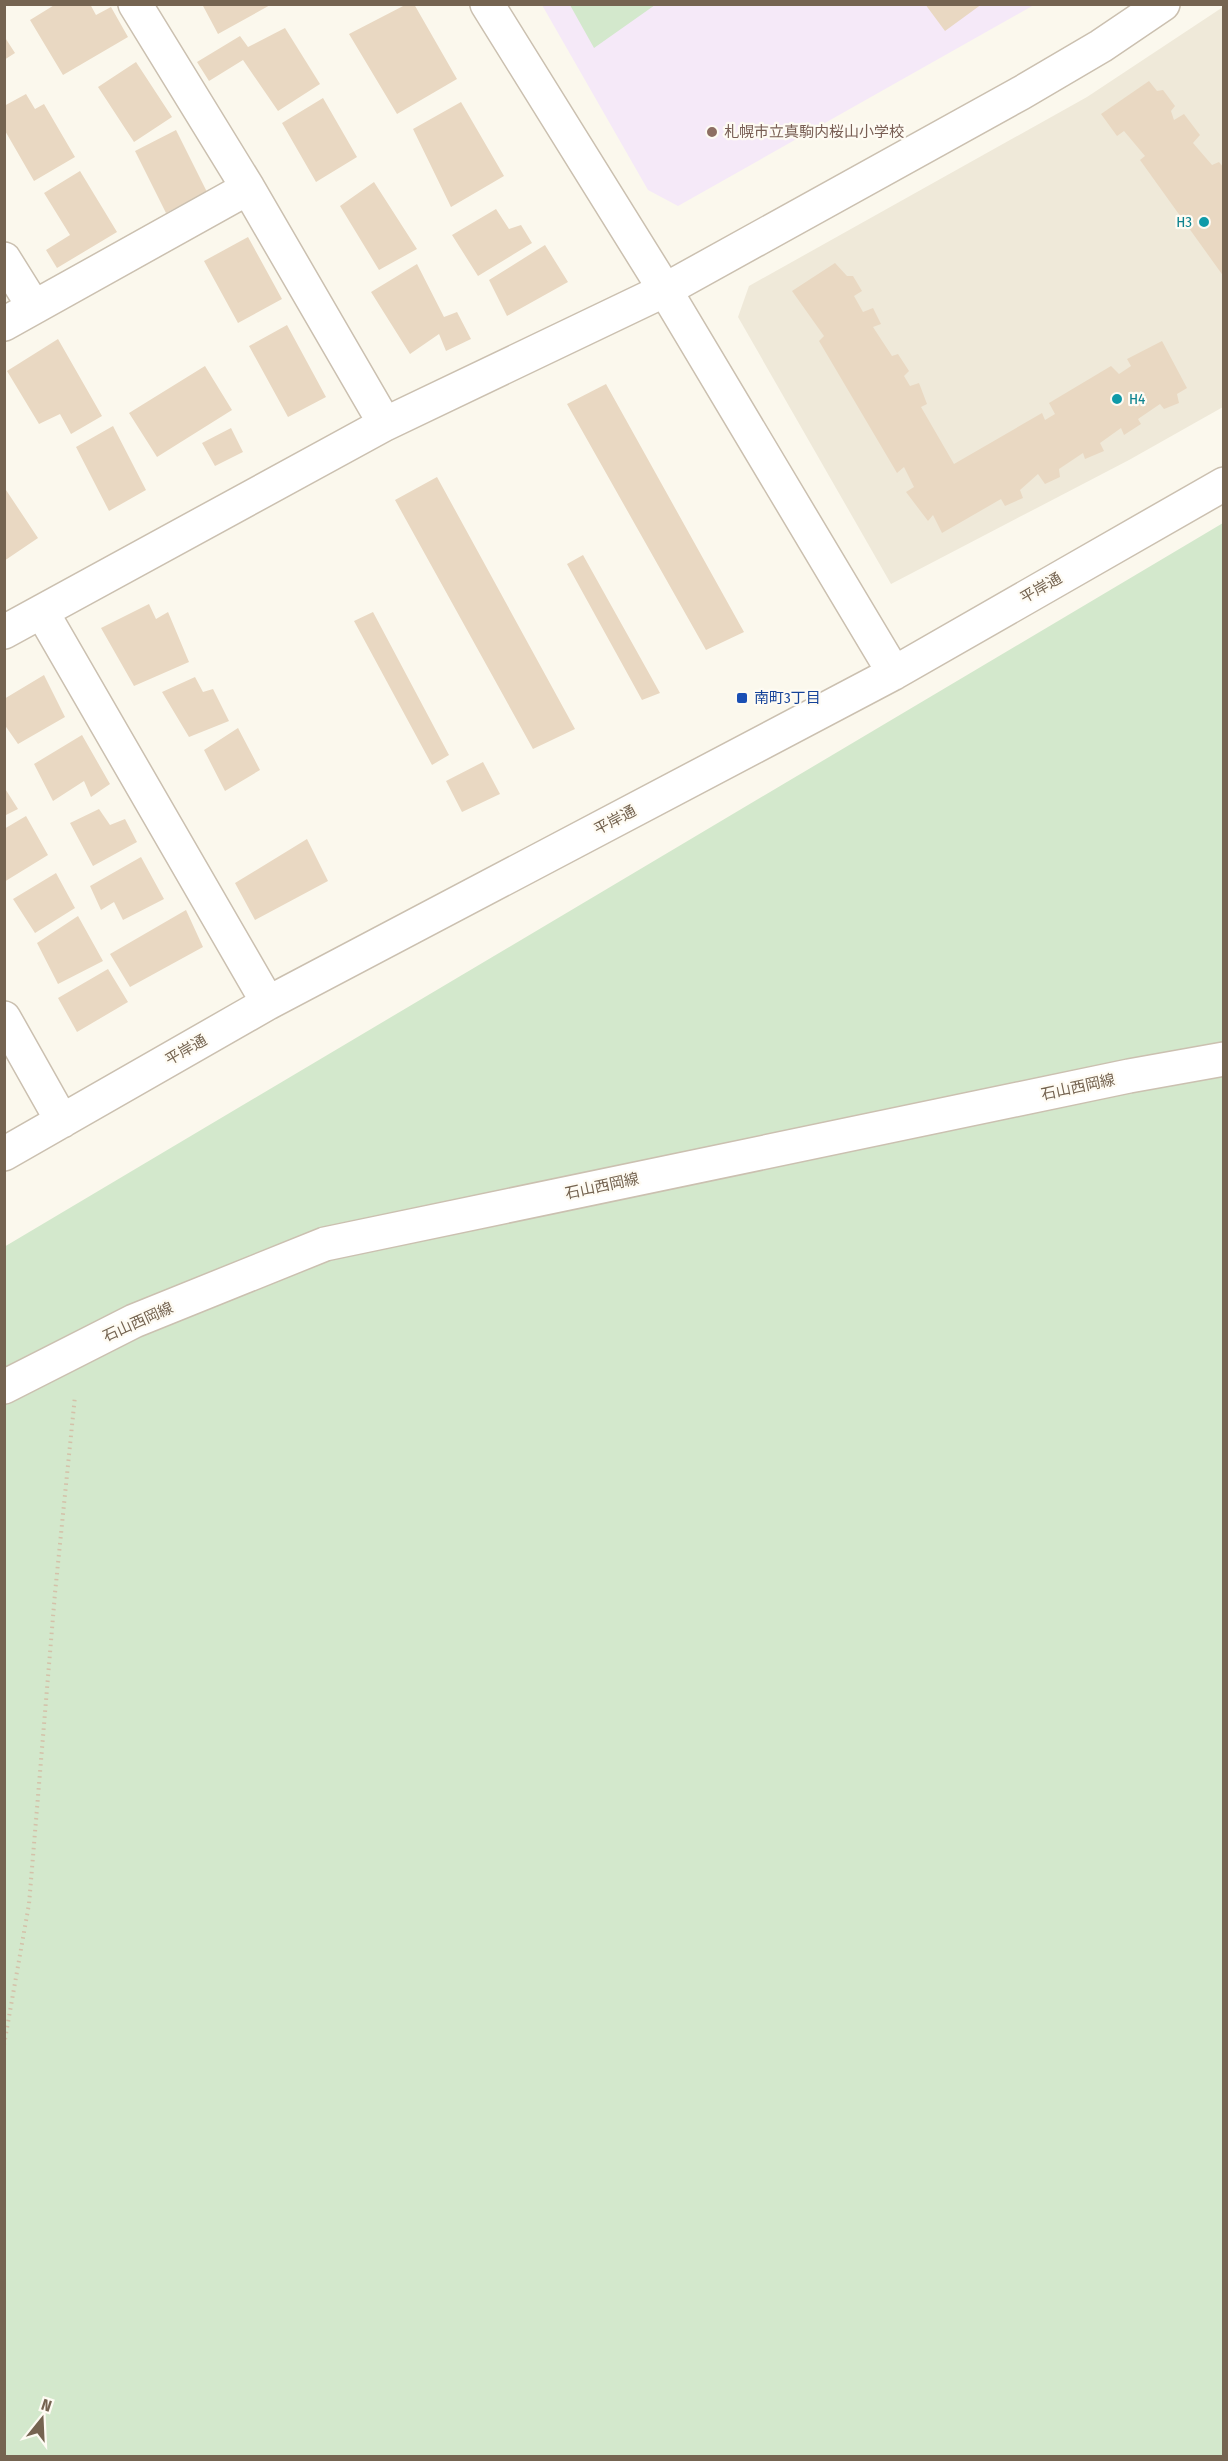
<svg xmlns="http://www.w3.org/2000/svg" width="1228" height="2461" font-family="'Fira Sans Condensed','Noto Sans JP',sans-serif">
  <style>
    .residential { fill: #efe9d9 }
    .education { fill: #f5e9f8 }
    .green { fill: #d3e8cc }
    .building { fill: #e9d8c2 }
    .lines { fill: none; stroke-linecap: round; stroke-linejoin: round }
    .minor-casing { stroke: #cbc0b0; stroke-width: 36 }
    .path { stroke: #d4c1a9; stroke-width: 4; stroke-dasharray: 1.5 4.5; stroke-linecap: butt }
    .minor { stroke: #fff; stroke-width: 33 }
    .education-dot { fill: #8d6e63; stroke: #fefbf3; stroke-width: 2 }
    .culture-dot { fill: #0f9aa8; stroke: #fefbf3; stroke-width: 2 }
    .transit-dot { fill: #1a4fb4; stroke: #fefbf3; stroke-width: 2 }
    .labels { text-anchor: middle; dominant-baseline: central; stroke-width: 4.5; stroke-linejoin: round; paint-order: stroke }
    .education-label { font-size: 15px; fill: #785e54; stroke: #fefbf3; text-anchor: start }
    .culture-label { font-size: 15px; fill: #0d838f; stroke: #fefbf3; text-anchor: end }
    .street-label { font-size: 15px; fill: #756451; stroke: #fefbf3 }
    .transit-label { font-size: 15px; fill: #164399; stroke: #fefbf3; text-anchor: start }
  </style>
  <rect width="100%" height="100%" fill="#fbf8ed"/>
  <path class="residential" d="M1223 7V407L1129 460 891 584 738 317 749 286 1087 97Z"/>
  <path class="education" d="M542 5H1034L678 206 648 190Z"/>
  <path class="green" d="M570 5H655L594 48Z
    M1223 523V2456H5L4 1247Z"/>
  <path class="building" d="M56 4H90L96 15 111 7 128 37 63 75 30 20Z
    M202 4H272L218 34Z
    M407 4H414L457 79 397 114 349 34Z
    M925 4H982L945 31Z
    M285 28 320 84 278 111 243 60 209 81 197 62 240 36 248 47Z
    M4 36 15 53 4 60Z
    M136 62 172 117 134 142 98 87Z
    M1149 81 1157 91 1163 90 1175 106 1171 111 1174 120 1184 114 1200 135 1193 143 1212 165 1219 162 1224 168V277L1140 160 1145 156 1124 131 1117 136 1101 114Z
    M26 94 35 109 44 104 75 157 34 181 4 129V106Z
    M323 98 357 157 316 182 282 123Z
    M461 102 504 176 451 207 413 129Z
    M176 130 207 192 166 213 135 151Z
    M80 171 117 232 57 268 46 250 70 235 44 193Z
    M374 182 417 249 379 270 340 206Z
    M496 209 509 229 521 225 532 243 478 276 452 235Z
    M248 237 282 299 238 323 204 261Z
    M545 245 568 282 507 316 489 280Z
    M835 263 847 276H853L862 291 854 296 863 312 873 308 881 324 873 327 892 356 898 354 909 371 904 376 910 386 919 383 927 404 921 407 954 464 1042 413 1045 420 1055 414 1049 403 1111 366 1119 374 1131 366 1127 359 1162 341 1187 388 1177 394 1179 403 1164 409 1160 404 1138 419 1141 424 1124 435 1121 428 1100 443 1104 451 1085 459 1083 453 1059 469 1060 477 1045 484 1038 474 1020 490 1023 498 1005 506 1001 499 942 533 933 515 928 521 906 492 914 487 904 467 897 473 819 341 824 336 792 291Z
    M417 264 444 317 457 312 471 339 446 351 439 334 410 354 371 292Z
    M287 325 326 397 288 417 249 346Z
    M58 339 102 416 71 434 60 414 39 424 7 371Z
    M205 366 232 410 157 457 129 413Z
    M606 384 744 632 706 650 567 404Z
    M113 426 146 490 109 511 76 447Z
    M231 428 243 452 215 466 202 443Z
    M437 477 575 729 533 749 395 500Z
    M4 487 38 538 4 561Z
    M583 555 660 693 642 700 567 564Z
    M149 604 156 619 168 612 189 662 134 686 101 628Z
    M373 612 449 755 432 765 354 621Z
    M44 675 65 717 18 744 4 724V699Z
    M195 677 203 692 213 689 229 721 189 737 162 692Z
    M238 728 260 770 225 791 204 750Z
    M82 735 110 784 91 797 84 781 53 801 34 764Z
    M483 762 500 794 462 812 446 781Z
    M4 787 18 809 4 816Z
    M99 809 110 825 125 819 137 842 93 866 70 823Z
    M26 816 48 855 4 882V829Z
    M307 839 328 881 255 920 235 883Z
    M141 857 164 899 123 920 114 902 101 910 90 886Z
    M56 873 75 908 35 933 13 899Z
    M186 910 203 947 130 987 110 954Z
    M78 916 103 961 58 984 37 943Z
    M108 969 128 1002 77 1032 58 998Z"/>
  <g class="lines">
    <defs>
      <path id="minor" d="M135 4 248 188 385 424
        M487 4 665 290 894 673
        M4 259 34 307
        M4 324 248 188
        M42 612 268 1003
        M4 632 385 424 665 290 1021 93 1101 46 1163 4
        M4 1018 62 1121
        M4 1154 268 1003 894 673 1224 484
        M4 1387 134 1321 325 1244 1129 1076 1224 1059"/>
    </defs>
    <use href="#minor" class="minor-casing"/>
    <path class="path" d="M4 2045 29 1904 55 1593 75 1396"/>
    <use href="#minor" class="minor"/>
  </g>
  <circle class="education-dot" cx="712" cy="132" r="6"/>
  <g class="culture-dot">
    <circle cx="1204" cy="222" r="6"/>
    <circle cx="1117" cy="399" r="6"/>
  </g>
  <rect class="transit-dot" x="736" y="692" width="12" height="12" rx="3"/>
  <g class="labels">
    <g class="education-label">
      <text x="724" y="132">札幌市立真駒内桜山小学校</text>
    </g>
    <g class="culture-label">
      <text x="1192" y="222">H3</text>
      <text x="1129" y="399" text-anchor="start">H4</text>
    </g>
    <g class="street-label">
      <text transform="translate(1041 588) rotate(-30)">平岸通</text>
      <text transform="translate(615 820) rotate(-28)">平岸通</text>
      <text transform="translate(186 1050) rotate(-30)">平岸通</text>
      <text transform="translate(1078 1087) rotate(-12)">石山西岡線</text>
      <text transform="translate(602 1186) rotate(-12)">石山西岡線</text>
      <text transform="translate(138 1322) rotate(-24)">石山西岡線</text>
    </g>
    <g class="transit-label">
      <text x="754" y="698">南町3丁目</text>
    </g>
  </g>
  <rect width="1228" height="2461" fill="none" stroke="#756451" stroke-width="12"/>
  <g transform="translate(42 2419) rotate(18)" stroke="#fefbf3" stroke-width="4.5" paint-order="stroke">
  <path d="M0-4.5L10 22L0 15L-10 22Z" fill="#756451"/>
  <text y="-9" font-size="16" font-weight="bold" text-anchor="middle" fill="#756451">N</text>
  </g>
</svg>
